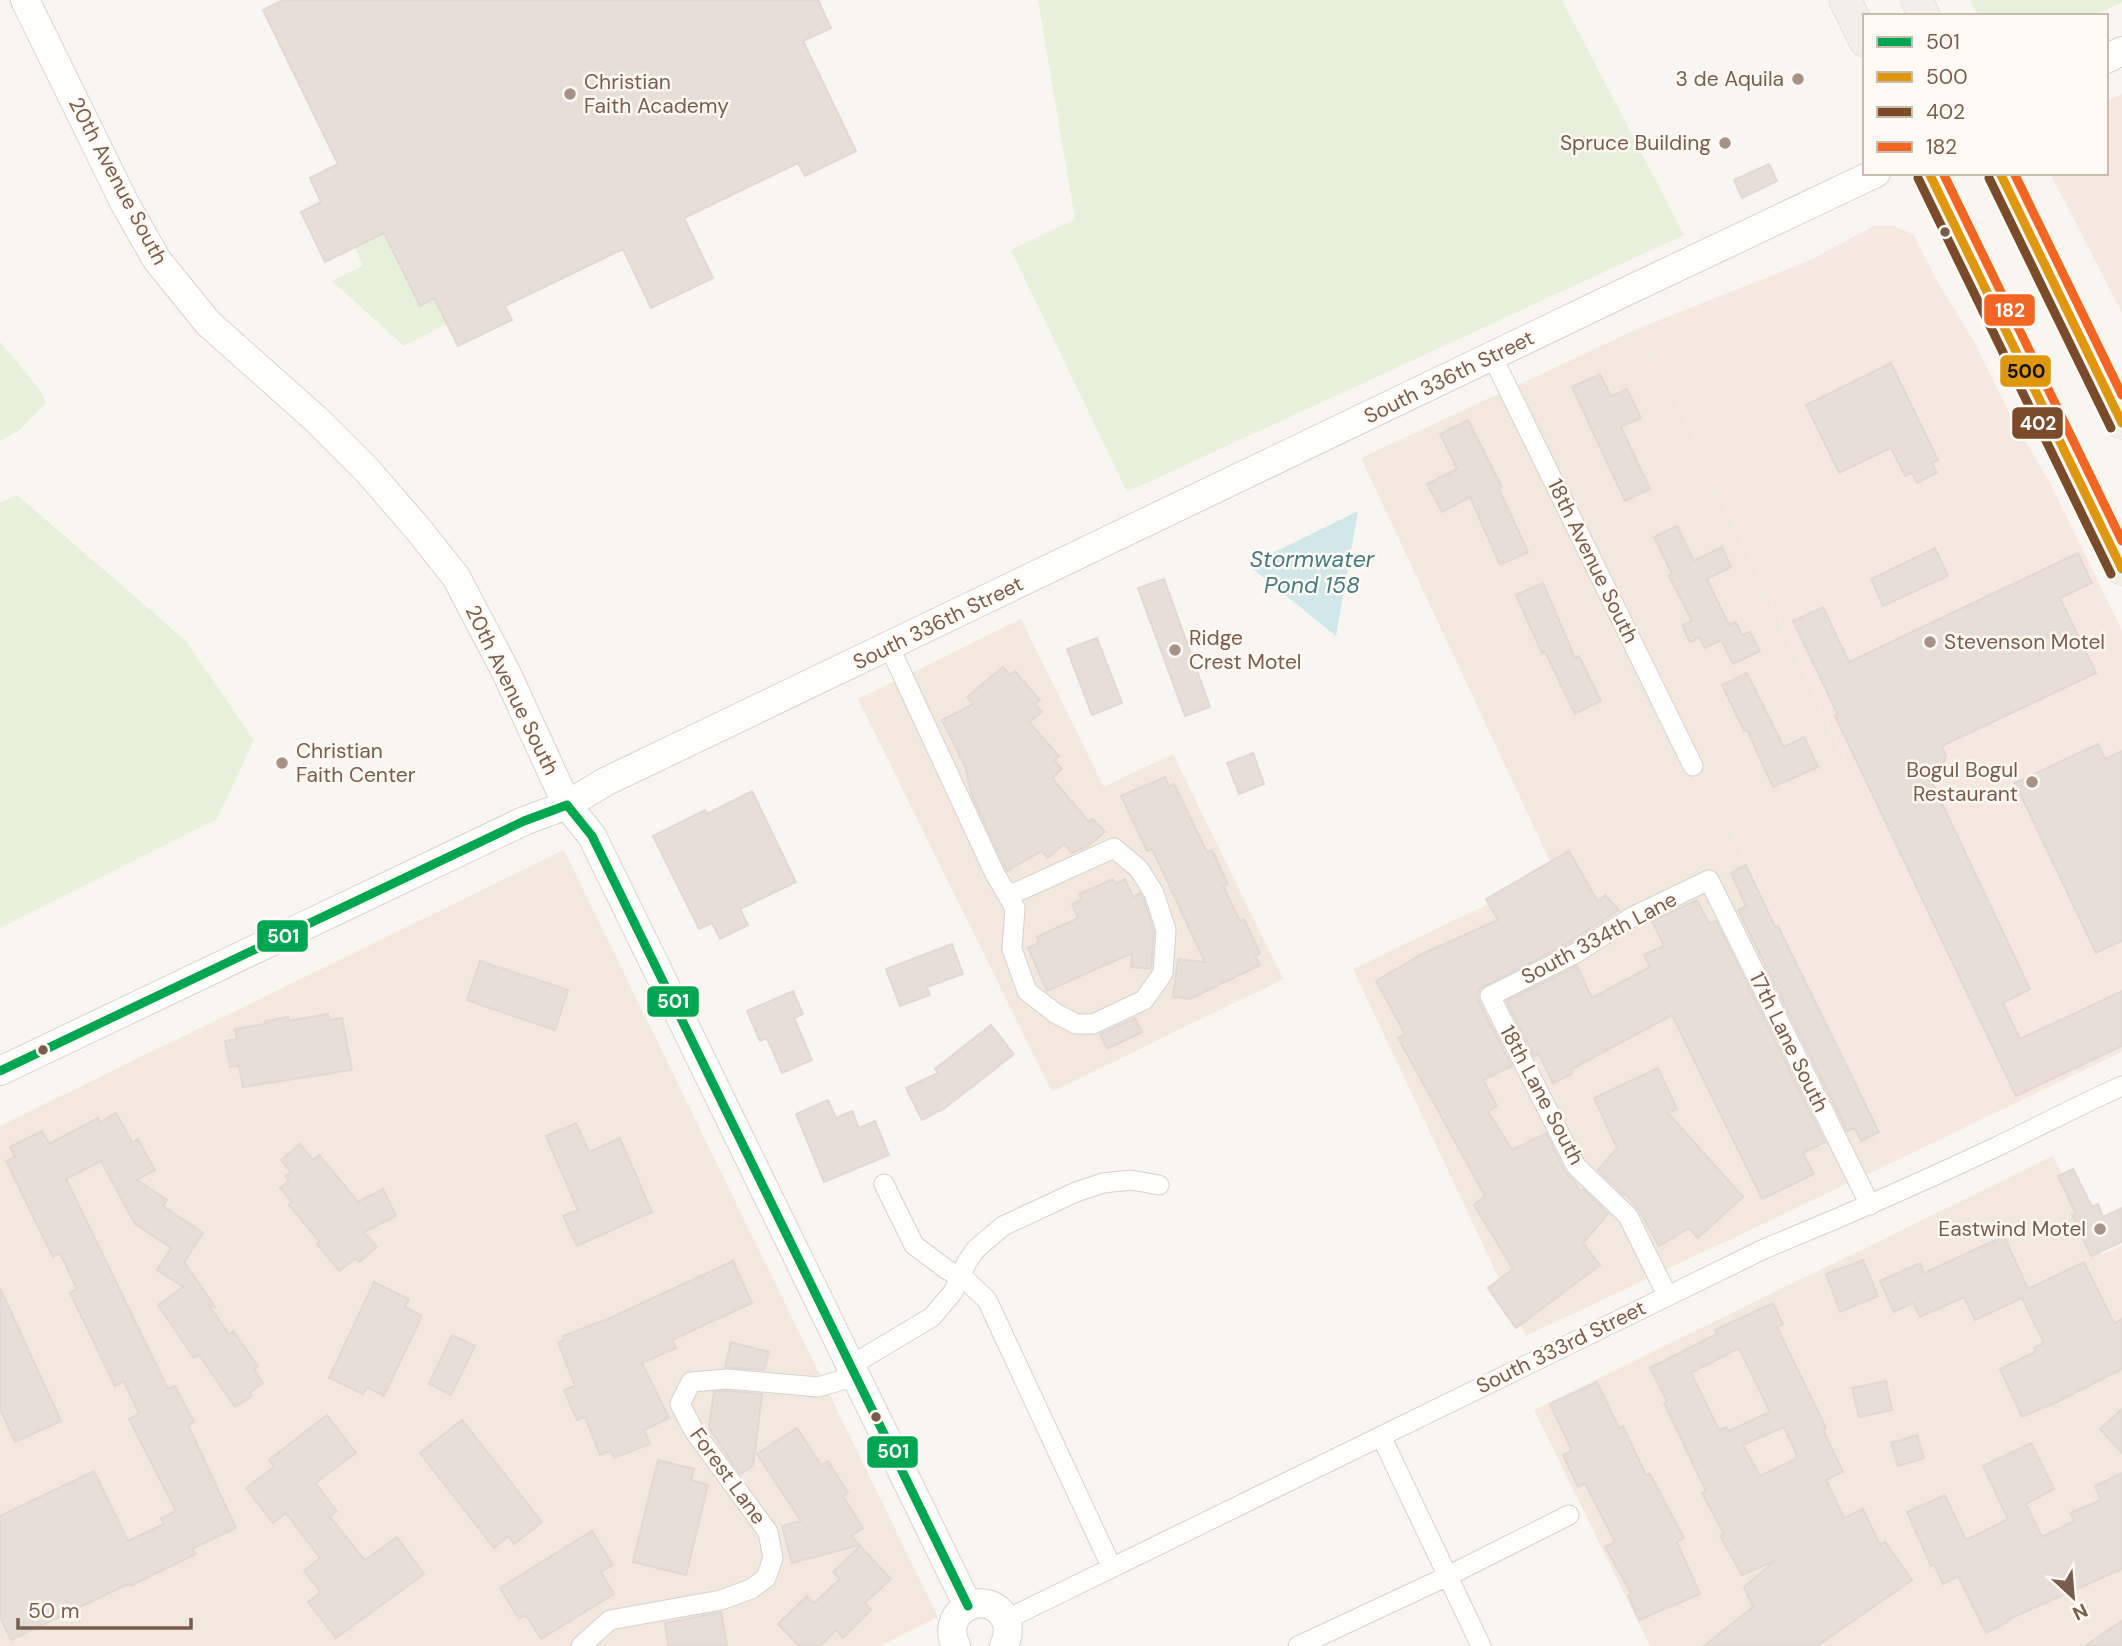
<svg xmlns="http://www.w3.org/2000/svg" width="2122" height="1646" font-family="'DM Sans',sans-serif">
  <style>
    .residential { fill: #f2e8de }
    .commercial { fill: #f6e8e1 }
    .green { fill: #e7f0db }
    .water { fill: #d0e8ea }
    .building { fill: #e6ded7; stroke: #e2d8d2; stroke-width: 2; fill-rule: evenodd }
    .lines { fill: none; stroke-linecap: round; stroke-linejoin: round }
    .street-casing { stroke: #d7d1cb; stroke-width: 21 }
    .secondary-casing { stroke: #d9d2cb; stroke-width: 30 }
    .primary-casing { stroke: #dad1cc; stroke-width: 33 }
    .street { stroke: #fefefd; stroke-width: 19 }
    .secondary { stroke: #fefefd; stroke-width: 28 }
    .primary { stroke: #f3eee8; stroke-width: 32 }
    .bus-1-casing { stroke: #fffaf3; stroke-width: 14 }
    .bus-2-casing { stroke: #fffaf3; stroke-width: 14 }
    .bus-3-casing { stroke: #fffaf3; stroke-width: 14 }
    .bus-4-casing { stroke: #fffaf3; stroke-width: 14 }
    .bus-1 { stroke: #00a651; stroke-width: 9 }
    .bus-2 { stroke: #de970f; stroke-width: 9 }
    .bus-3 { stroke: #7a4b2a; stroke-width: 9 }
    .bus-4 { stroke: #f26522; stroke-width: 9 }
    .poi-dot { fill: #a69286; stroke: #fffaf3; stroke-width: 2.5 }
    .bus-dot { fill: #7a5c4d; stroke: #fffaf3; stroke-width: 2.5 }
    .labels { text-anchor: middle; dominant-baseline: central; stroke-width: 5; stroke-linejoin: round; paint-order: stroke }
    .poi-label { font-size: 21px; fill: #7a5c4d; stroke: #fffaf3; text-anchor: end }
    .street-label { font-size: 21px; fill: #7a5c4d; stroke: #fffaf3 }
    .water-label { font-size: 23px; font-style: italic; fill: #437c86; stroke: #fffaf3 }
    .line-badge { stroke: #fffaf3; stroke-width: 2.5 }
    .badge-label { font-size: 19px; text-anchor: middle; font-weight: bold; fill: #fff }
    .pale-badge-label { font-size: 19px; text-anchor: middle; font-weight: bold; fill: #111 }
  </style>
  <rect width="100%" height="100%" fill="#f9f5f0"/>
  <path class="residential" d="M1642 327 1845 761 1725 817 1889 1164 1526 1336 1353 969 1555 872 1361 458Z
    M1021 619 1104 787 1173 754 1283 979 1052 1092 858 699Z
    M564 850 938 1617 879 1646H0V1126Z
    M2053 1156 2122 1297V1646H1650L1534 1410Z"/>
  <path class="commercial" d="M2122 94V313L2050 173H2106V101Z
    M1874 226H1893L1913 234 1936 279 1975 343 2013 420 2050 483 2122 630V1052L1889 1164 1725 817 1845 760 1642 327 1808 261Z
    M2122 1245V1297L2101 1255Z"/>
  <path class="green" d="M1038 0H1562L1684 235 1127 492 1011 250 1075 219Z
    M1970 0H2122V2L2094 16H1978Z
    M384 233 419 305 434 298 447 324 404 346 332 281 363 266 355 248Z
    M0 342 40 390 46 403 19 430 0 441Z
    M17 495 185 640 254 740 217 819 0 928V503Z"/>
  <path class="water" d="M1358 511 1336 636 1248 565Z"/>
  <path class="building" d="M283 0H818L831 28 803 41 856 151 805 176 798 163 684 218 713 278 651 308 623 249 505 306 512 320 458 346 434 298 420 306 384 233 325 262 301 212 321 202 310 178 338 164 263 10Z
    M1769 164 1777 181 1742 198 1734 180Z
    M1891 363 1938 460 1932 463 1937 473 1917 483 1912 473 1905 476 1891 448 1839 473 1806 405Z
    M1600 374 1611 396 1627 389 1641 418 1621 427 1650 489 1625 501 1572 387Z
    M1468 420 1502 487 1499 489 1528 552 1500 565 1470 497 1442 512 1427 484 1457 469 1440 434Z
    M1677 526 1694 561 1722 547 1731 567 1707 579 1729 625 1736 622 1742 635 1750 632 1760 651 1733 664 1721 640 1705 648 1699 637 1690 642 1682 625 1692 621 1669 576 1672 574 1654 537Z
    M1935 548 1948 576 1883 606 1871 579Z
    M2078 553 2092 583 2060 598 2096 673 1942 746 1946 756 1942 769 1929 776 2030 989 2003 1003 2020 1039 2122 991V1046L2016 1096 1835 716 1838 715 1793 621 1823 607 1849 662Z
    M1164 579 1210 707 1185 716 1138 588Z
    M1543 583 1575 658 1579 656 1601 701 1575 714 1545 652 1542 653 1516 595Z
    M1097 638 1122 703 1092 715 1067 649Z
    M1003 667 1010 675 1015 671 1040 700 1035 704 1042 712 1029 722 1059 756 1054 760 1062 769 1052 778 1089 822 1093 819 1105 832 1088 846 1072 853 1064 844 1048 858 1042 851 1007 871 972 796 965 766 942 720 973 704 967 697Z
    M1747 673 1784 747 1804 737 1818 767 1773 787 1747 730 1744 731 1722 685Z
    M2098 744 2105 759 2122 751V941L2096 953 2015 783Z
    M1253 753 1264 784 1239 794 1227 763Z
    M1165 777 1169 787 1174 784 1207 852 1212 850 1228 884 1223 886 1240 921 1244 919 1260 953 1255 956 1260 965 1190 999 1173 997 1178 959 1205 962 1152 849 1147 851 1121 796Z
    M752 791 796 882 740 909 748 925 720 939 712 923 699 929 653 836 705 810 707 814Z
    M1569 851 1598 902 1605 895 1619 910 1570 942 1480 989 1478 995 1479 1002 1512 1066 1483 1080 1497 1106 1488 1111 1512 1150 1546 1133 1565 1172 1575 1182 1580 1192 1583 1189 1608 1214 1583 1243 1600 1265 1516 1328 1488 1288 1513 1269 1474 1205 1485 1196 1398 1038 1405 1034 1376 981 1422 954 1498 920 1486 899Z
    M1746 865 1775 927 1778 926 1879 1132 1861 1141 1855 1128 1847 1131 1738 910 1746 906 1731 873Z
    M1113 879 1115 884 1125 879 1133 897 1140 893 1143 898 1154 932 1151 969 1131 967 1132 953 1047 991 1028 948 1039 943 1037 937 1078 918 1072 904 1082 900 1079 894Z
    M1697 900 1709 924 1716 921 1825 1142 1803 1153 1814 1174 1762 1199 1672 1015 1570 1070 1572 1074 1553 1083 1539 1054 1534 1056 1506 1001 1577 966 1592 998 1650 967 1644 955 1664 946 1652 921Z
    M952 944 963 974 927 987 930 995 900 1006 886 969Z
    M480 961 568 990 555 1030 467 1000Z
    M793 991 803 1014 794 1018 812 1060 782 1073 767 1038 760 1041 747 1011Z
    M328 1014 329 1020 342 1018 352 1070 243 1087 239 1066 230 1067 225 1041 237 1039 235 1029 265 1024V1021L288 1017V1021Z
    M1135 1018 1142 1032 1107 1049 1100 1034Z
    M991 1025 1014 1054 945 1108 922 1120 906 1088 938 1073 935 1069Z
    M1658 1068 1677 1109 1668 1113 1743 1197 1698 1238 1689 1228 1659 1246 1639 1210 1625 1193 1624 1195 1598 1170 1617 1148 1594 1098Z
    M828 1100 836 1118 852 1111 859 1128 875 1121 889 1155 824 1182 796 1114Z
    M116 1113 132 1142 138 1139 155 1170 137 1180 167 1200 163 1206 203 1233 184 1262 216 1308 208 1304 229 1334 233 1331 258 1366 254 1369 263 1383 250 1392 252 1396 235 1407 199 1355 194 1358 158 1305 183 1287 157 1270 171 1248 135 1224 101 1161 66 1179 168 1389 175 1386 194 1422 188 1425 236 1528 192 1549 196 1554 130 1586 128 1584 11 1640 0 1617V1516L94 1471 128 1541 164 1524 161 1518 176 1511 129 1419 139 1414 124 1381 115 1386 70 1293 77 1289 60 1253 53 1257 6 1161 15 1157 10 1147 42 1131 49 1144 98 1118 100 1122Z
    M576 1123 589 1152 620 1138 652 1212 577 1246 563 1216 578 1210 546 1136Z
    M300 1144 313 1160 319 1155 358 1202 383 1189 396 1216 364 1232 377 1247 359 1262 356 1258 339 1271 317 1244 320 1242 289 1205 292 1202 280 1188 289 1181 285 1176 291 1172 281 1160Z
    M2073 1169 2092 1207 2098 1204 2103 1217 2122 1208V1242L2091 1256 2072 1215 2076 1214 2058 1176Z
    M2004 1236 2028 1289 2084 1262 2114 1323 2122 1319V1369L2059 1401 2022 1417 2000 1369 2035 1352 2034 1348 2044 1343 2022 1298 1975 1320 1964 1297 1920 1317 1913 1303 1894 1312 1880 1281 1920 1263 1924 1273Z
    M1863 1260 1878 1296 1840 1312 1826 1274Z
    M733 1261 752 1303 672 1340 676 1348 642 1363 669 1418 644 1430 650 1444 614 1458 611 1451 600 1455 585 1417 577 1420 564 1390 575 1386 558 1342 564 1340 563 1336 610 1318Z
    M374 1282 409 1299 405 1307 422 1316 384 1396 367 1387 363 1394 329 1378Z
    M0 1288 61 1421 15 1442 0 1409Z
    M1773 1303 1783 1324 1777 1327 1826 1428 1823 1430 1843 1472 1826 1480 1844 1518 1863 1509 1880 1545 1885 1542 1912 1580 1817 1646H1704L1753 1607 1744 1587 1775 1561 1742 1575 1720 1536 1724 1534 1702 1493 1706 1491 1664 1403 1667 1401 1650 1368 1717 1334 1715 1330ZM1739 1348 1770 1412 1729 1431 1726 1427 1719 1430 1691 1373ZM1784 1427 1798 1458 1760 1476 1743 1445Z
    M452 1335 475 1346 451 1395 429 1384Z
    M731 1342 769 1352 764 1370 725 1367Z
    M1886 1381 1892 1410 1859 1417 1852 1388Z
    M1597 1382 1619 1428 1623 1426 1646 1475 1650 1474 1684 1538 1677 1542 1700 1594 1639 1620 1628 1595 1631 1593 1605 1547 1615 1542 1585 1483 1578 1487 1563 1455 1572 1451 1550 1404Z
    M727 1391 762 1394 753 1466 740 1474 709 1428 714 1392Z
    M2122 1409V1453L2100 1429Z
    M327 1415 356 1453 315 1483 337 1511 330 1517 365 1560 397 1537 424 1574 336 1638 308 1602 321 1592 304 1571 320 1558 286 1513 273 1523 246 1488 274 1467 269 1460Z
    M462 1420 542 1522 514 1544 508 1536 494 1548 420 1453Z
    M797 1428 821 1465 828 1461 848 1493 843 1496 863 1528 851 1536 860 1545 792 1563 782 1526 801 1521 757 1454Z
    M1917 1435 1924 1458 1898 1466 1891 1443Z
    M2031 1443 2054 1489 2026 1504 2042 1537 2074 1521 2070 1513 2101 1500 2095 1486 2122 1473V1569L2007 1620 2008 1622 1986 1633 1958 1576 1943 1584 1934 1564 1931 1566 1907 1512 1945 1495 1966 1540 2008 1519 1983 1466Z
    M658 1460 694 1469 691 1480 708 1485 686 1575 633 1562Z
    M592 1531 613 1565 601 1572 614 1594 541 1639 526 1615 519 1619 500 1588Z
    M860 1546 891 1579 865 1603 871 1610 843 1638 836 1630 820 1646H799L778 1624 807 1596 814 1603 840 1579 833 1572Z
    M721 1612 727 1646H668L665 1623Z
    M2122 1621V1646H2085Z"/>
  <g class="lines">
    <defs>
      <path id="street" d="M1492 356 1693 766
        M889 646 995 874 1015 908 1012 949 1027 991 1055 1013 1076 1024H1093L1144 1000 1163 973 1166 930 1154 893 1139 869 1114 848 1008 896
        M884 1184 914 1245 946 1269 966 1280 987 1300 1112 1568
        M1667 1295 1628 1216 1576 1166 1490 996 1576 953 1632 917 1709 880 1870 1205
        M850 1366 932 1317 953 1292 967 1262 976 1249 1003 1226 1076 1192 1103 1183 1131 1180 1159 1185
        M1381 1436 1481 1646
        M1005 1620 1764 1249C1842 1217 1920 1183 1996 1147 2038 1127 2079 1105 2122 1086
        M581 1646 610 1620 721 1600 751 1589 766 1578 773 1558 768 1532 694 1431 680 1404 691 1382 727 1379 818 1387 856 1376
        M1298 1646 1448 1576 1569 1515"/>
      <path id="secondary" d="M25 0 125 204 157 260 208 323 318 421 366 469 418 529 456 577 506 672 567 805 592 836 968 1606
        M2106 59 2122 51
        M0 1071 524 821 567 805 605 782 1625 292 1876 173
        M956 1646C938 1610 989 1586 1005 1619 1010 1628 1008 1637 1004 1646"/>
      <path id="primary" d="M1845 0 1865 41
        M1917 0 1924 16
        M1929 173 2122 569
        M2000 173 2122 423"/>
    </defs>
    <use href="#street" class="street-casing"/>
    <use href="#secondary" class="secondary-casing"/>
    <use href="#primary" class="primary-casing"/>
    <use href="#street" class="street"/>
    <use href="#secondary" class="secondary"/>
    <use href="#primary" class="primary"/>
    <defs>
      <path id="bus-1" d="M567 805 592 836 968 1606
        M0 1071 524 821 567 805"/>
      <path id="bus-2" d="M1929 173 2122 569
        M2000 173 2122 423"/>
      <path id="bus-3" d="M1918 178 2111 574
        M1989 178 2111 428"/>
      <path id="bus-4" d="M1943 173 2122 541
        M2014 173 2122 395"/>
    </defs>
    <use href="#bus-1" class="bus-1-casing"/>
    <use href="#bus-2" class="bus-2-casing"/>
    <use href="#bus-3" class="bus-3-casing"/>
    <use href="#bus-4" class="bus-4-casing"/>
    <use href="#bus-1" class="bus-1"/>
    <use href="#bus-2" class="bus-2"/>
    <use href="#bus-3" class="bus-3"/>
    <use href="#bus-4" class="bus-4"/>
  </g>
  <g class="poi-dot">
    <circle cx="1798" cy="79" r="7"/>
    <circle cx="570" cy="94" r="7"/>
    <circle cx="1725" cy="143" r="7"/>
    <circle cx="1930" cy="642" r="7"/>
    <circle cx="1175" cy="650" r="7"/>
    <circle cx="282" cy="763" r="7"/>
    <circle cx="2032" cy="782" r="7"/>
    <circle cx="2100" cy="1229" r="7"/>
  </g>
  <g class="bus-dot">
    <circle cx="1945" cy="232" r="6"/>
    <circle cx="43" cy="1050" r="6"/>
    <circle cx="876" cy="1417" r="6"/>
  </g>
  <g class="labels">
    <g class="poi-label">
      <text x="1784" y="79">3 de Aquila</text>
      <text x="584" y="82" text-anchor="start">Christian<tspan x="584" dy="24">Faith Academy</tspan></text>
      <text x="1711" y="143">Spruce Building</text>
      <text x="1189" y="638" text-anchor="start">Ridge<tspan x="1189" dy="24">Crest Motel</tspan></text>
      <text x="1944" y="642" text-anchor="start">Stevenson Motel</text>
      <text x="296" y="751" text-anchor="start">Christian<tspan x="296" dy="24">Faith Center</tspan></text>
      <text x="2018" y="770">Bogul Bogul<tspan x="2018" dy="24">Restaurant</tspan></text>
      <text x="2086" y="1229">Eastwind Motel</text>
    </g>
    <g class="street-label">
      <text transform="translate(118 181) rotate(62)">20th Avenue South</text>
      <text transform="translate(1449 377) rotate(-26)">South 336th Street</text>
      <text transform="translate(1593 561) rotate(64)">18th Avenue South</text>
      <text transform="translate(938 623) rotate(-26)">South 336th Street</text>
      <text transform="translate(512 690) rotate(64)">20th Avenue South</text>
      <text transform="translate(1599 938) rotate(-28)">South 334th Lane</text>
      <text transform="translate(1789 1042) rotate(64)">17th Lane South</text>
      <text transform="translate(1542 1095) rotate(62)">18th Lane South</text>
      <text transform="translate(1561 1347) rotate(-26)">South 333rd Street</text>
      <text transform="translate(728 1476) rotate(54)">Forest Lane</text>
    </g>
    <g class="water-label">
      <text x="1312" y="559">Stormwater<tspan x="1312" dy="26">Pond 158</tspan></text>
    </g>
  </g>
  <g class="line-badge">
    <rect x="1983" y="293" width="53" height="34" rx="7" fill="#f26522"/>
    <rect x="1999" y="354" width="53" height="34" rx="7" fill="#de970f"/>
    <rect x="2011" y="406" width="53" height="34" rx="7" fill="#7a4b2a"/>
    <rect x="256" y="919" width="53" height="34" rx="7" fill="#00a651"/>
    <rect x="646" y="985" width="54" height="33" rx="7" fill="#00a651"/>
    <rect x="866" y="1435" width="53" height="34" rx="7" fill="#00a651"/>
  </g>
  <g class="badge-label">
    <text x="2010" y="317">182</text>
    <text x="2038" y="430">402</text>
    <text x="283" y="943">501</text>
    <text x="673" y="1008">501</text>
    <text x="893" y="1458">501</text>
  </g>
  <g class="pale-badge-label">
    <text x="2026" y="378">500</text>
  </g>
  <rect x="1863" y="14" width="245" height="161" fill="#fffaf3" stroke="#cabbb1" stroke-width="2"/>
  <rect x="1877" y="37" width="35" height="10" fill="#00a651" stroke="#cabbb1" stroke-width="2"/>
  <text x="1926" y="49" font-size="21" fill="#7a5c4d">501</text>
  <rect x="1877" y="72" width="35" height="10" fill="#de970f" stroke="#cabbb1" stroke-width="2"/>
  <text x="1926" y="84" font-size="21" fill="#7a5c4d">500</text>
  <rect x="1877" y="107" width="35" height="10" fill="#7a4b2a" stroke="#cabbb1" stroke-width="2"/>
  <text x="1926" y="119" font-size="21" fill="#7a5c4d">402</text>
  <rect x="1877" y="142" width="35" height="10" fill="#f26522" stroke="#cabbb1" stroke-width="2"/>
  <text x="1926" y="154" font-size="21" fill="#7a5c4d">182</text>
  <g transform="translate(2073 1597) rotate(154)" stroke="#fffaf3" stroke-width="5" paint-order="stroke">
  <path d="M0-5L12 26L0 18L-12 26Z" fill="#7a5c4d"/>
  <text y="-10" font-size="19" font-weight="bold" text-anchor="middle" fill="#7a5c4d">N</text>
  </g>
  <path d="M18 1618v10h173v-10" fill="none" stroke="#7a5c4d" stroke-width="3.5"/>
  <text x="28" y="1618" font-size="21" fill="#7a5c4d" stroke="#fffaf3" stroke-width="5" paint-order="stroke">50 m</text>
</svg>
